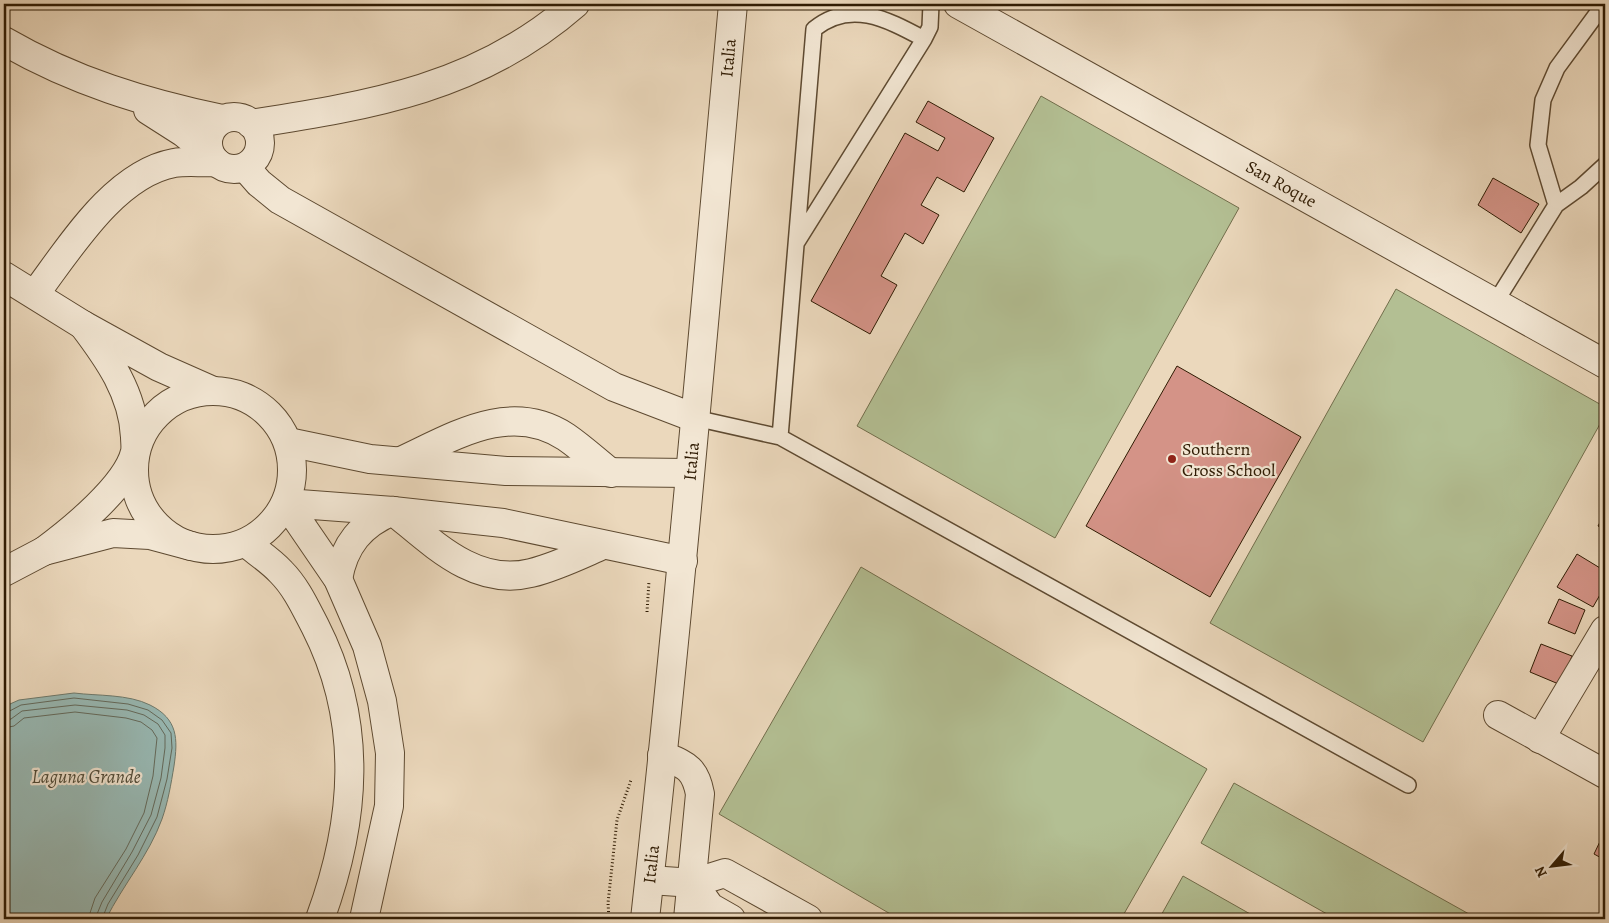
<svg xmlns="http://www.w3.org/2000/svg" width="1609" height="923" font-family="Alegreya,serif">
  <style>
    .green { fill: #b3bf93; stroke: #716d4b }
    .water { fill: #98b9b4; stroke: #6e7a6d }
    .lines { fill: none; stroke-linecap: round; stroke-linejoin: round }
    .shore { stroke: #646a5c; stroke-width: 1 }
    .building { fill: #d49387; stroke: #2f1b03 }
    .service-casing { stroke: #5e4a31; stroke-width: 18 }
    .minor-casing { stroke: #5e4a31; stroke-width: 30 }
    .tertiary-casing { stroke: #5e4a31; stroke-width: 30 }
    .path { stroke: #2f1b03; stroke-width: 3; stroke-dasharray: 1 2.5; stroke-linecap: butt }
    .service { stroke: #f2e6d3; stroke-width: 15 }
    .minor { stroke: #f2e6d3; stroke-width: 28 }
    .tertiary { stroke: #f2e6d3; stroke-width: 28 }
    .poi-dot { fill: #8f2418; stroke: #f2e6d3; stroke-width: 2 }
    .labels { text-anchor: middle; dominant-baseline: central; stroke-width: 4.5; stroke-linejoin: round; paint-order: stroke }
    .street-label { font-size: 18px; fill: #2f1b03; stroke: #f2e6d3 }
    .poi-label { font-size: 18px; fill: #2f1b03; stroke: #f2e6d3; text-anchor: start }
    .water-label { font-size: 19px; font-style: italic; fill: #4e4a38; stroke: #f2e6d3 }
  </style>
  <rect width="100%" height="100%" fill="#ebd8bc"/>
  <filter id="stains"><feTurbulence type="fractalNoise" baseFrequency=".004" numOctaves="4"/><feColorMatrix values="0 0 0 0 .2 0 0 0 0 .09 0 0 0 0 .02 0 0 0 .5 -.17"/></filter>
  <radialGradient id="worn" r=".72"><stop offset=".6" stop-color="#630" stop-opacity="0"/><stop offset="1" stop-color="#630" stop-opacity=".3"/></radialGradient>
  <path class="green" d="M1041 96 1239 208 1055 538 857 426Z
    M1396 289 1605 407V415L1423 742 1210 623Z
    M861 567 1207 769 1121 919H899L719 814Z
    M1234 783 1478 919H1337L1327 914 1201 843Z
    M1183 876 1252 915 1250 919H1159Z"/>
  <path class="water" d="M74 693C98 696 128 694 150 705 178 719 178 739 174 766 171 784 168 802 162 819 149 855 123 885 106 919H4V712L10 704 19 700Z"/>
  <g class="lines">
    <path class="shore" d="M4 714 21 705 74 698 128 704 148 710 162 720 171 733 172 748 167 779 157 817 138 855 108 904 102 919
      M4 721 11 719 22 711 75 705 127 710 144 715 158 724 165 735V748L161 778 151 815 132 852 102 902 95 919
      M4 728 14 726 24 718 75 712 126 718 141 722 152 730 157 738 153 776 144 813 126 849 95 898 88 919"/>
  </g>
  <path class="building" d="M928 101 994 138 964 192 937 177 921 205 939 215 923 244 905 233 881 276 897 285 870 334 811 301 905 133 938 151 945 138 916 122Z
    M1493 178 1539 204 1521 233 1478 205Z
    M1177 366 1301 437 1210 597 1086 526Z
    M1605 513V530L1598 526Z
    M1577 554 1605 571V586L1593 607 1557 587Z
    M1559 599 1585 610 1575 634 1548 623Z
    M1541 644 1572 656 1561 685 1530 672Z
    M1605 831V860L1594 854Z"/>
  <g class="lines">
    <defs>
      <path id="service" d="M924 39 930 27 931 4
        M1556 205 1538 145 1543 100 1557 68 1604 4
        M1495 303 1556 205 1581 187 1605 165
        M695 418 780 437 1408 785
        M780 437 814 29C850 0 885 18 924 39L797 242"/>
      <g id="minor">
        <path id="s1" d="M958 4 1605 364"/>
        <path d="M4 41C73 81 145 103 222 119"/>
        <path d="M148 110 184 133 210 154"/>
        <circle cx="234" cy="143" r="26"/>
        <path d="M251 124C372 105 479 88 575 4"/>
        <path d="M245 167 259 183 280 200 614 387 695 418"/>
        <path d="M4 276 83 325"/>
        <path d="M35 294C69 249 114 174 174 163 187 161 203 163 216 162"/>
        <circle cx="213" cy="470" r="79"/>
        <path d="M288 442 370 459 506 471 689 473"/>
        <path d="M401 461C453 437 510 400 566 437 582 448 596 461 611 473"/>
        <path d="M246 543C257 552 271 561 281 572 296 587 305 607 315 626 364 722 356 821 320 919"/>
        <path d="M191 546 150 535 113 533 44 551C71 531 127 486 135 452 136 447 135 441 135 437 133 393 108 358 83 325L159 367 211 390"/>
        <path d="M4 572 44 551"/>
        <path d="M338 579C344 545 361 524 393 511 433 543 475 587 531 573 556 567 580 555 603 545"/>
        <path d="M1498 715 1605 774"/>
        <path d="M1540 739 1605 630"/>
        <path d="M662 755C685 765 695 767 700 794L688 919"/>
        <path d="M650 880 693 883 725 873 808 919"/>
        <path d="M693 883 710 907 731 919"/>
        <path d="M364 919 389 806 390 753 382 701 367 646 338 579 286 503 393 511 503 523 683 561"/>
      </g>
      <g id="tertiary">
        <path id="s2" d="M645 919C679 615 705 309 733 4"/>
      </g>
    </defs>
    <use href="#service" class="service-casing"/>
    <use href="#minor" class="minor-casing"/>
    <use href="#tertiary" class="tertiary-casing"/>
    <path class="path" d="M647 612 649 581
      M609 919 608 903 617 820 631 780"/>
    <use href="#service" class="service"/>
    <use href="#minor" class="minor"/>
    <use href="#tertiary" class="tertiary"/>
  </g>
  <circle class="poi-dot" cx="1172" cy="459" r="5"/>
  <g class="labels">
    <g class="street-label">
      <text stroke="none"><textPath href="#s2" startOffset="865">Italia</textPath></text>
      <text stroke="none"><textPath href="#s1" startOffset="370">San Roque</textPath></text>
      <text stroke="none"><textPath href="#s2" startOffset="460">Italia</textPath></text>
      <text stroke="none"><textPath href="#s2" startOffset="55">Italia</textPath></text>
    </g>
    <g class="poi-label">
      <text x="1182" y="449">Southern<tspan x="1182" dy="21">Cross School</tspan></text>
    </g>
    <g class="water-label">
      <text x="86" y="777">Laguna Grande</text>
    </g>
  </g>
  <rect width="1609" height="923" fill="none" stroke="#ebd8bc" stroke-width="20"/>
  <rect x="5" y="5" width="1599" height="913" fill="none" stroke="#2f1b03" stroke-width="2.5"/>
  <rect x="10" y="10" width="1589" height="903" fill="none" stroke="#2f1b03"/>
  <g transform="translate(1552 866) rotate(242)" stroke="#f2e6d3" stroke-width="4" paint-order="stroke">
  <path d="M0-4L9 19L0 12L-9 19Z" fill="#2f1b03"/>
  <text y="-8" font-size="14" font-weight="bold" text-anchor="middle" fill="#2f1b03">N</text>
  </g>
  <rect width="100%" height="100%" filter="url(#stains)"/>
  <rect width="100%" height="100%" fill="url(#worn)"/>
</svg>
